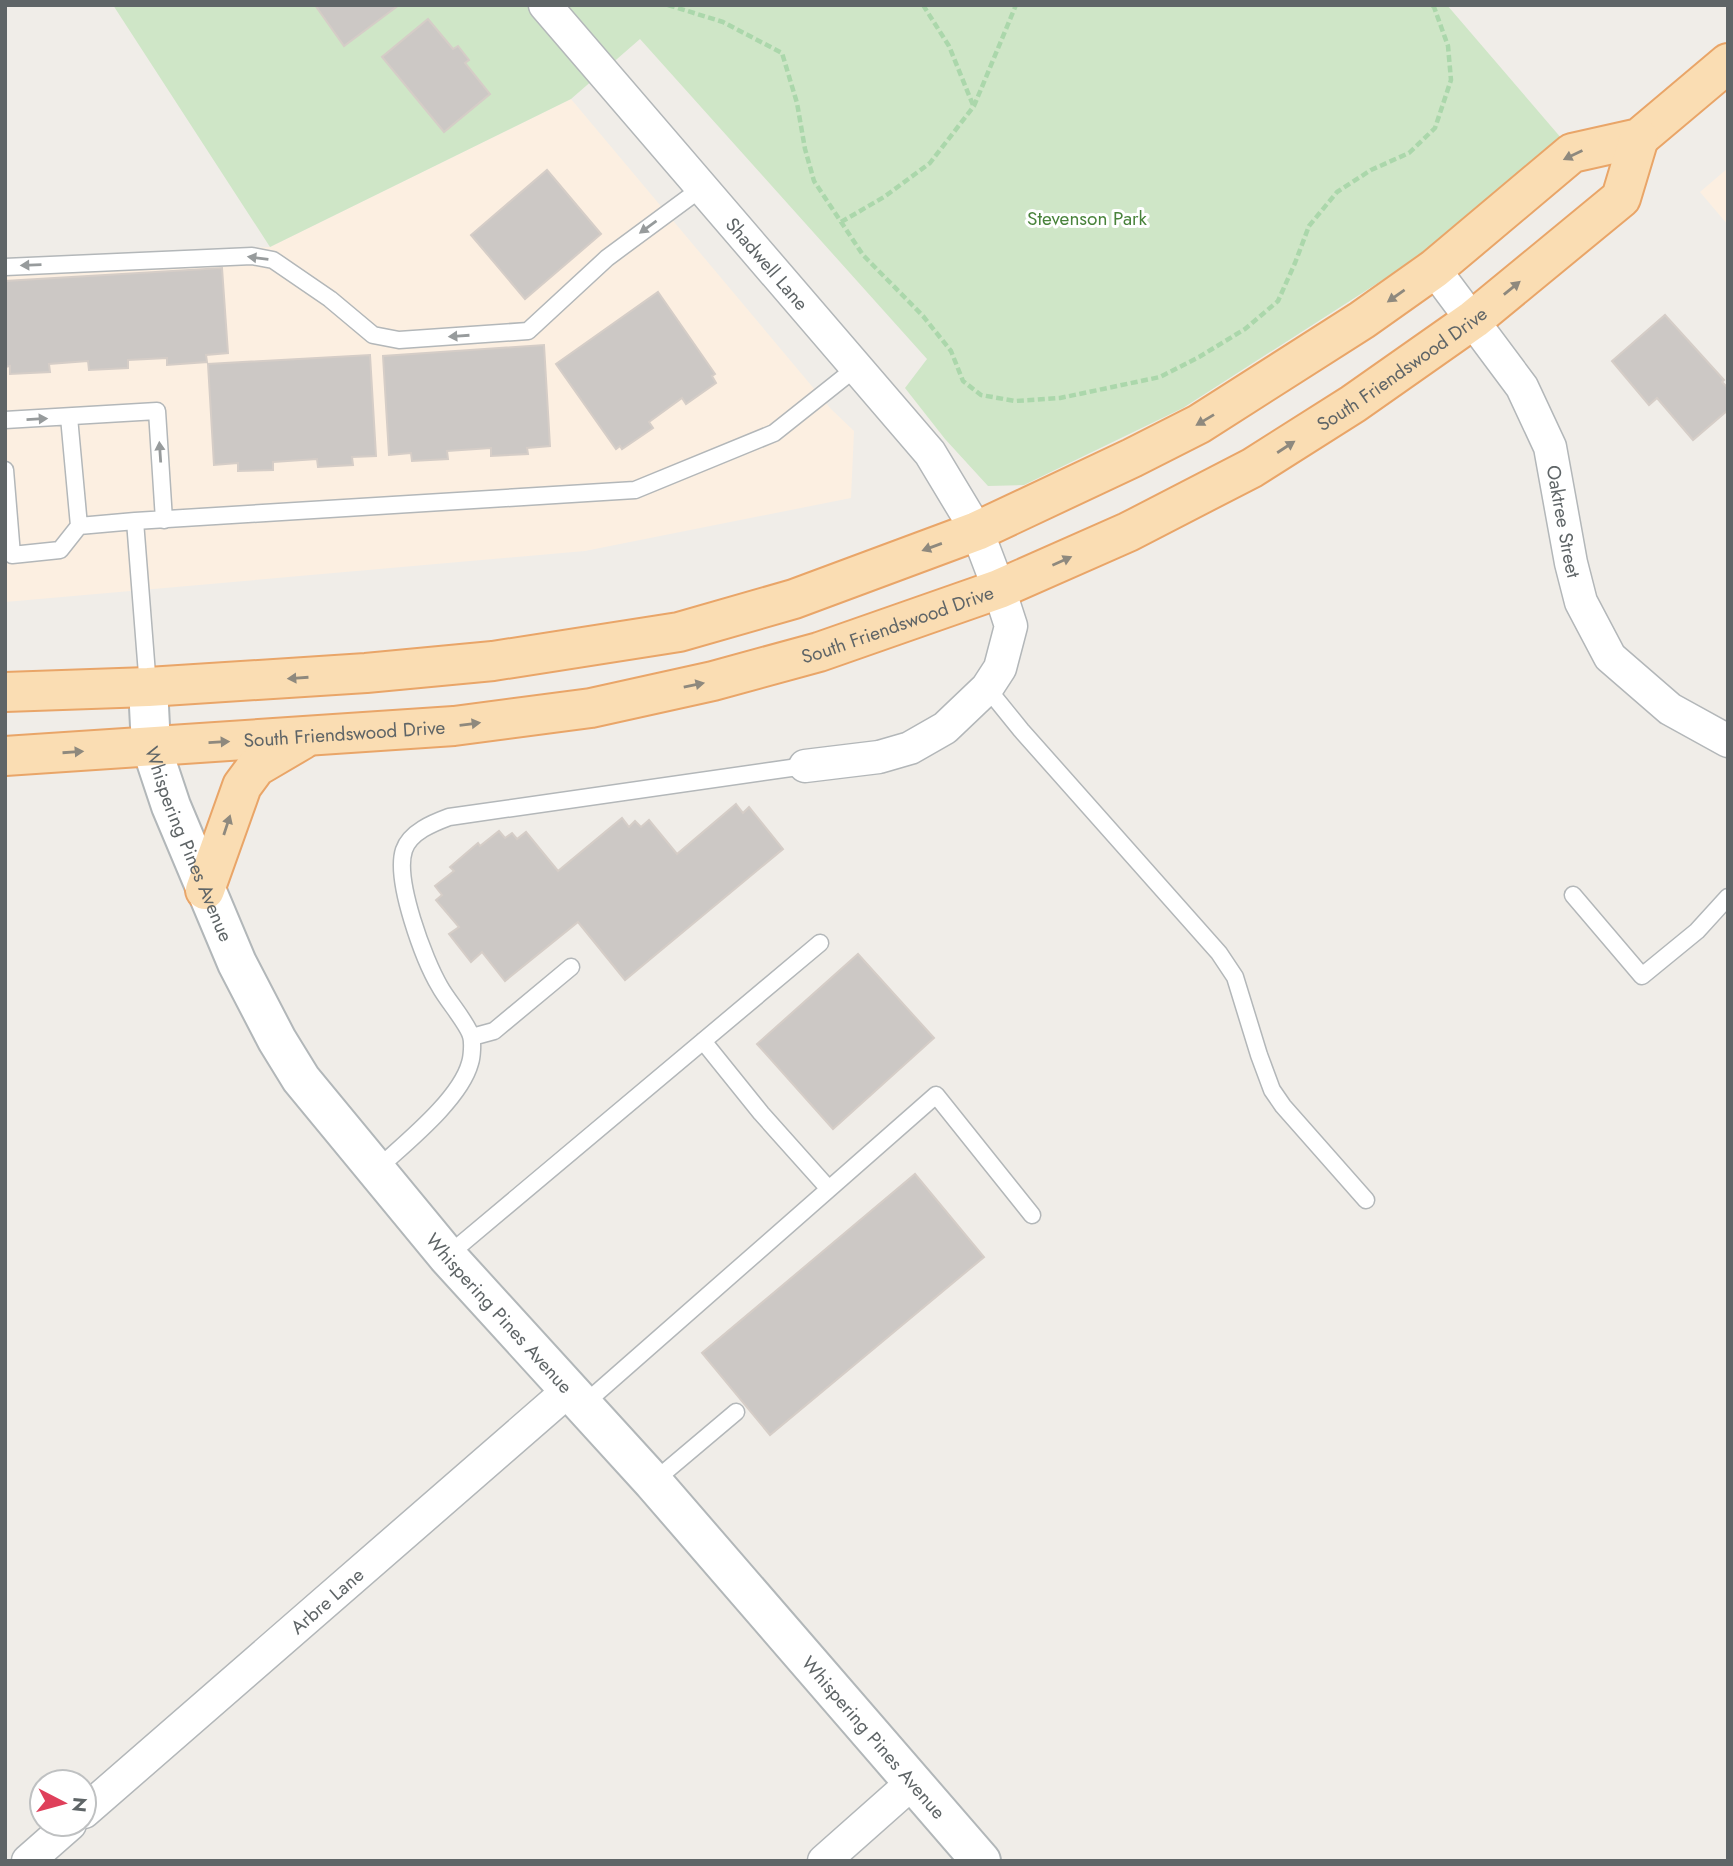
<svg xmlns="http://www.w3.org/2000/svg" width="1733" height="1866" font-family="Jost,sans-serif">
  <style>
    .commercial { fill: #fcefe1 }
    .green { fill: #cfe6c7 }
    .building { fill: #ccc8c5; stroke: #d5cdc7; stroke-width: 2 }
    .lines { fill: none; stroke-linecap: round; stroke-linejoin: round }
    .lane-casing { stroke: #b3b7b9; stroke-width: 19 }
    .street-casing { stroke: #b3b7b9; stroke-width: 35 }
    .secondary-casing { stroke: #b2b7b9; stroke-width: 42 }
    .primary-casing { stroke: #e9a568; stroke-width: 42 }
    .path { stroke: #abd7ab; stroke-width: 4.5; stroke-dasharray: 7 3.5; stroke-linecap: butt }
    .lane { stroke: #fff; stroke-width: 16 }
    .street { stroke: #fff; stroke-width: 32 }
    .secondary { stroke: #fff; stroke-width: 38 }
    .primary { stroke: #faddb3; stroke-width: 38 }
    .oneway { fill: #8e897e }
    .oneway2 { fill: #979b9c }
    .labels { text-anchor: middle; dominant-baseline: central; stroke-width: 6; stroke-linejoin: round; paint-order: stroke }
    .park-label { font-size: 19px; fill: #49833b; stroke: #fff }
    .street-label { font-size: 19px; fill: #5f6567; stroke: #fff }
  </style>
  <rect width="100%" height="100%" fill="#f0ede8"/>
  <path class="commercial" d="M571 99 831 409 854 431 851 498 585 551 5 602V259L270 247Z
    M1728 168V225L1700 192Z"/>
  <path class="green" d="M113 5H1447L1562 139 1412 261 1183 408 1024 485 988 486 945 439 905 388 927 359 640 39 571 99 270 247Z"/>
  <path class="building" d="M315 5H399L344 46Z
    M428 19 453 49 458 46 469 60 465 63 490 94 444 132 382 57Z
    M547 170 601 234 525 299 471 235Z
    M222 268 228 353 206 355 207 362 167 365V358L128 360V368L89 370 88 361 49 364 50 372 10 374V366L5 367V281Z
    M658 292 715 374 712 376 716 383 686 404 682 398 649 422 653 428 622 449 620 446 616 449 556 364Z
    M1665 315 1724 380 1722 382 1728 388V410L1693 440 1657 398 1649 405 1612 361Z
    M544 345 550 446 527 448 528 454 491 456V448L447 451 448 459 412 461 411 453 389 455 383 356Z
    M370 355 376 456 352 457 353 465 318 467 317 459 273 462V470L238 471V463L214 465 208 364Z
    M736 804 743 813 749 807 783 849 625 980 578 922 505 981 482 952 471 962 449 934 459 927 436 900 442 895 435 886 454 871 450 867 478 843 480 846 499 831 505 838 512 833 517 839 526 832 558 871 622 818 629 827 635 821 641 827 649 820 677 854Z
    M858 954 934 1038 833 1129 757 1044Z
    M915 1174 984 1257 770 1435 702 1353Z"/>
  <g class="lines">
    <defs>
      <path id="lane" d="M5 267 252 256 273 260 330 299 373 335 399 340 528 331 607 258 703 187
        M69 417 79 526 135 521 148 687
        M5 420 157 411 164 520
        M5 470 12 555 60 550 79 526
        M135 521 635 490 774 433 857 367
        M987 688 1021 730 1219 953 1235 977 1259 1055 1272 1090 1283 1106 1366 1200
        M1573 895 1642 976 1697 931 1728 897
        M472 1037 494 1031 571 967
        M703 1041 761 1113 828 1188
        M376 1170C404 1144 460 1100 470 1063 472 1057 473 1042 471 1036 468 1024 447 1000 440 987 424 960 394 880 404 850 410 832 433 823 449 817L805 766
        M447 1256 820 943
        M583 1405 936 1095 1032 1215
        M653 1482 736 1412"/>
      <g id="street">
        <path id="s1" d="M545 5 930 453 977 531 999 589 1011 626 1000 668 987 688 945 728 910 748 879 757 805 766"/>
        <path id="s2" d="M1434 269 1522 387 1550 447 1571 563 1581 602 1610 657 1670 709 1728 741"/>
        <path id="s3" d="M84 1812 569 1390"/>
        <path d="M28 1861 70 1824"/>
        <path d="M824 1861 912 1783"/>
      </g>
      <g id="secondary">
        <path id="s4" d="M148 687 151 746 171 806 237 963 277 1040 301 1079 447 1256 653 1482 981 1861"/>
      </g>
      <g id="primary">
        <path d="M5 692 148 687 366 673 493 661 679 632 794 599 977 531 1132 458 1199 424 1362 320 1434 269 1572 153 1639 138 1728 63"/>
        <path id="s5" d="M5 756 454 726 591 708 713 681 819 652 999 589 1128 532 1252 468 1353 404 1474 319 1621 198 1639 138"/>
        <path d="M205 890 242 786 256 767 302 740"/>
      </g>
    </defs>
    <use href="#lane" class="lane-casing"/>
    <use href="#street" class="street-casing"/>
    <use href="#secondary" class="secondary-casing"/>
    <use href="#primary" class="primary-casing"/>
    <path class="path" d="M668 5 723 22 782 53 797 103 805 149 814 181 863 255 923 316 951 351 963 381 981 395 1015 401 1060 398 1160 377 1199 357 1245 329 1278 301 1295 263 1309 226 1337 192 1371 170 1409 153 1435 128 1451 80 1448 46 1434 7 1431 5
      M923 5 949 46 973 105
      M841 222 884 197 930 163 974 106 1016 5"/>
    <use href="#lane" class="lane"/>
    <use href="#street" class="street"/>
    <use href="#secondary" class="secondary"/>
    <use href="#primary" class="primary"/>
  </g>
  <defs><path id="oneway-solid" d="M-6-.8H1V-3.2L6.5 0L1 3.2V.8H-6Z" transform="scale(1.75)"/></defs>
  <g class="oneway">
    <use href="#oneway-solid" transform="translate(1573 155) rotate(154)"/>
    <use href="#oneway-solid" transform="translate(1512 288) rotate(-39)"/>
    <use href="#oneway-solid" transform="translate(1396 296) rotate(145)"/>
    <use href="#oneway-solid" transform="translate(1205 420) rotate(149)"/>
    <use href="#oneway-solid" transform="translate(1286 447) rotate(-33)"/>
    <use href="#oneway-solid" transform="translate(932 547) rotate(160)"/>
    <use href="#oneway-solid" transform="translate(1062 561) rotate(-24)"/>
    <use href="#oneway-solid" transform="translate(298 678) rotate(176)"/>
    <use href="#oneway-solid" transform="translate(694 685) rotate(-12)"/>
    <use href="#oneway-solid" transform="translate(470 724) rotate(-7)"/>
    <use href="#oneway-solid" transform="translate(219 742) rotate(-3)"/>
    <use href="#oneway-solid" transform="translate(73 752) rotate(-4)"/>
    <use href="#oneway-solid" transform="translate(227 825) rotate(-72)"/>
  </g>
  <g class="oneway2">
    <use href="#oneway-solid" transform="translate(648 227) rotate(144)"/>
    <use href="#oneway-solid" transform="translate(258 258) rotate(-173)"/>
    <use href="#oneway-solid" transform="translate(31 265) rotate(178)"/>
    <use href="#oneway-solid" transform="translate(459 336) rotate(176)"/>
    <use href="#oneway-solid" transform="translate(37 419) rotate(-3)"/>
    <use href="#oneway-solid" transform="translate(160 452) rotate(-94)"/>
  </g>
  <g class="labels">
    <g class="park-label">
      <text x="1087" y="218">Stevenson Park</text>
    </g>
    <g class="street-label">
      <text stroke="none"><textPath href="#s1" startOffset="341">Shadwell Lane</textPath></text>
      <text stroke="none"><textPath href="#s5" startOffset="1474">South Friendswood Drive</textPath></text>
      <text stroke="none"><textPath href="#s2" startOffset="289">Oaktree Street</textPath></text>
      <text stroke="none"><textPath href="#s5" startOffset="906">South Friendswood Drive</textPath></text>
      <text stroke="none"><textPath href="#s5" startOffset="340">South Friendswood Drive</textPath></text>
      <text stroke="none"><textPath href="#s4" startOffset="164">Whispering Pines Avenue</textPath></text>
      <text stroke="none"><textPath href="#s4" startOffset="732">Whispering Pines Avenue</textPath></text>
      <text stroke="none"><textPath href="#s3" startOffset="322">Arbre Lane</textPath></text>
      <text stroke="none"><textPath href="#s4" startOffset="1298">Whispering Pines Avenue</textPath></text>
    </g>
  </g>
  <rect width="1733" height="1866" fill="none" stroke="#5f6567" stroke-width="14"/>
  <g transform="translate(63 1803) rotate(96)"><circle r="33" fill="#ffffff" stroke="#bfc1c2" stroke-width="2"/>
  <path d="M0-5L12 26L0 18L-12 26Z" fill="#df405b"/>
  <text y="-10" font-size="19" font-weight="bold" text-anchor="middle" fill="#5f6567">N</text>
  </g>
</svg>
